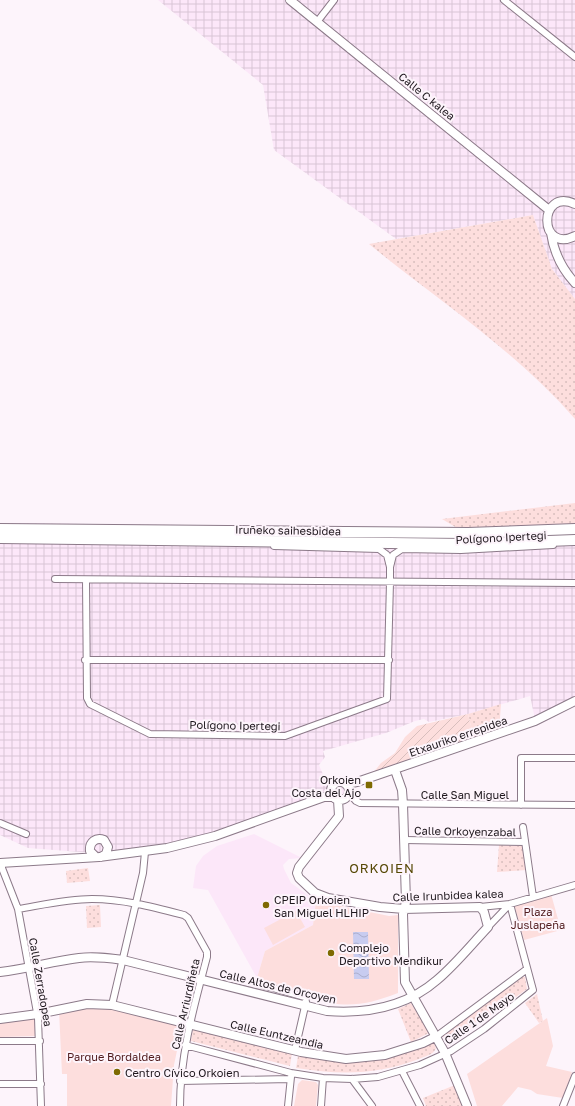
<svg xmlns="http://www.w3.org/2000/svg" width="575" height="1106" font-family="'Golos Text',sans-serif">
  <style>
    .built { fill: #fce7f9 }
    .industrial { fill: url(#industrial-grid) }
    .grass { fill: url(#grass-dots) }
    .park { fill: #fddedd }
    .garden { fill: url(#garden-furrows) }
    .water { fill: url(#water-waves) }
    .lines { fill: none; stroke-linecap: round; stroke-linejoin: round }
    .minor-casing { stroke: #8c7a89; stroke-width: 8 }
    .tertiary-casing { stroke: #8c7a89; stroke-width: 10 }
    .trunk-casing { stroke: #8c7a89; stroke-width: 12 }
    .minor { stroke: #fff; stroke-width: 6 }
    .tertiary { stroke: #fff; stroke-width: 8 }
    .trunk { stroke: #fff; stroke-width: 10 }
    .poi-dot { fill: #7e6a01; stroke: #fdf4fb; stroke-width: 1.5 }
    .labels { text-anchor: middle; dominant-baseline: central; stroke-width: 4; stroke-linejoin: round; paint-order: stroke }
    .street-label { font-size: 11px; fill: #1e171d; stroke: #fdf4fb }
    .poi-label { font-size: 11px; fill: #1e171d; stroke: #fdf4fb; text-anchor: start }
    .park-label { font-size: 11px; fill: #501b1d; stroke: #fdf4fb }
    .quarter-label { font-size: 13px; letter-spacing: 1px; fill: #564805; stroke: #fdf4fb }
  </style>
  <defs>
    <pattern id="industrial-grid" width="8" height="8" patternUnits="userSpaceOnUse"><rect width="8" height="8" fill="#fce7f9"/><path d="M0 4h8M4 0v8" fill="none" stroke="#d8c5d5"/></pattern>
    <pattern id="grass-dots" width="8" height="8" patternUnits="userSpaceOnUse"><rect width="8" height="8" fill="#fddedd"/><path d="M2 2h.1M6 6h.1" fill="none" stroke="#d8bebd" stroke-width="1.8" stroke-linecap="round"/></pattern>
    <pattern id="garden-furrows" width="10" height="10" patternUnits="userSpaceOnUse"><rect width="10" height="10" fill="#fddedd"/><path d="M-1 1l2-2M0 10L10 0M9 11l2-2" fill="none" stroke="#d8bebd"/></pattern>
    <pattern id="water-waves" width="16" height="10" patternUnits="userSpaceOnUse"><rect width="16" height="10" fill="#c8ccf0"/><path d="M0 5q4-4 8 0t8 0" fill="none" stroke="#abaecd"/></pattern>
  </defs>
  <rect width="100%" height="100%" fill="#fdf4fb"/>
  <path class="built" d="M254 834 302 858 289 859 283 865 284 869 291 883 316 901 313 925 265 951 257 978 208 890 193 888 196 866 203 856 217 846Z"/>
  <path class="industrial" d="M158 0H575V207L572 208H575V299L552 269 533 215 396 239 274 150 263 85Z
    M0 523 457 528 575 524V698L535 719 530 696 468 714 429 722 424 719 415 721 386 733 323 751 325 757 319 765 325 779 330 782 337 776 354 777 353 788 345 796 333 797 219 834 106 854 28 848 0 835Z"/>
  <path class="grass" d="M533 215 552 269 575 299V419C516 351 439 301 369 244Z
    M575 503V524L457 528 442 519Z
    M501 704 499 732 474 739 468 714Z
    M499 845 522 846 527 870 497 872Z
    M88 868 90 881 67 883 66 871Z
    M100 905 101 927 87 928 86 906Z
    M520 977H525L527 989 448 1046 443 1036Z
    M537 994 543 1021 539 1023 525 1003Z
    M411 1003 429 1033 411 1042 398 1009Z
    M193 1029 292 1053 290 1066 191 1041Z
    M433 1041 436 1048C434 1055 425 1056 419 1059 377 1075 340 1075 296 1068L298 1056 350 1061Z
    M455 1085 462 1106H426L423 1098Z"/>
  <path class="park" d="M551 894 561 930 524 940 514 904Z
    M316 901 389 916 398 915V993C364 1006 346 1008 311 999L313 991 308 989 307 993 304 994 264 984 265 981 257 978 265 951 313 925Z
    M296 911 305 927 273 945 264 928Z
    M87 1004 183 1022 174 1065 171 1106H67V1074H62L59 1010Z
    M33 1018 35 1020 37 1036 0 1037V1021Z
    M547 1018 553 1046 546 1066 572 1072 563 1098 537 1094 531 1090 518 1087 502 1106H477L467 1074Z
    M302 1080 316 1082 318 1085 316 1106H294L298 1084Z"/>
  <path class="garden" d="M468 714 474 739 373 773 381 763 395 753 405 737 417 726Z"/>
  <path class="water" d="M353 932H368L369 979H354Z"/>
  <g class="lines">
    <defs>
      <path id="minor" d="M504 0 575 57
        M317 22 334 0
        M390 567 393 555 402 549 461 550 553 545
        M55 579 575 583
        M86 580 87 698 90 704 150 734 285 736 387 699 390 582V567L387 555 379 549 274 546
        M85 660H389
        M349 793 356 801 360 803 575 805
        M521 805V758H575
        M0 823 26 834
        M523 827 533 897
        M404 840 525 842
        M2 863V868L18 909C42 905 68 899 92 899 123 899 153 907 184 915L188 918 207 952V957C194 1006 180 1055 180 1106
        M480 907 510 904 575 885
        M18 909 38 1018 41 1106
        M488 927 510 904
        M259 984 305 997 306 1002 295 1050
        M112 1005 143 873 145 852
        M437 1036 527 969
        M0 1041H40
        M185 1045 291 1073 323 1078 352 1079 378 1077 420 1065 451 1051 484 1029 533 990 510 904
        M402 1071 420 1106
        M352 1079 372 1106
        M180 1081 290 1079
        M0 1084H41
        M288 1106 291 1077
        M321 1106 323 1078
        M563 1106 575 1076"/>
      <path id="tertiary" d="M290 0 549 210
        M575 204C538 187 538 254 575 236
        M551 233C554 253 561 268 575 283
        M396 773 402 790 403 804 406 902 403 914 405 982 445 1053 467 1106
        M331 791a9 9 0 1 1 18 0a9 9 0 1 1-18 0Z
        M346 784 357 782 535 721 575 701
        M96 857 90 851C89 842 96 837 104 840L108 847 106 854 101 857
        M0 863 99 857 167 848 215 836 324 797H333
        M0 972C27 969 53 961 79 958 94 956 108 958 123 960L327 1011C367 1014 406 1007 437 980 455 965 471 945 488 927L484 912 480 907 404 909 380 907 328 898 315 893 299 878 297 873 299 867 339 816 338 800
        M0 1019 38 1014 87 1004 112 1005 301 1052 346 1059 385 1055 423 1043 437 1036"/>
      <path id="trunk" d="M0 529 468 533 575 529
        M0 538 468 544 575 540"/>
    </defs>
    <use href="#minor" class="minor-casing"/>
    <use href="#tertiary" class="tertiary-casing"/>
    <use href="#trunk" class="trunk-casing"/>
    <use href="#minor" class="minor"/>
    <use href="#tertiary" class="tertiary"/>
    <use href="#trunk" class="trunk"/>
  </g>
  <g class="poi-dot">
    <rect x="365" y="781" width="8" height="8" rx="2"/>
    <circle cx="266" cy="905" r="4"/>
    <circle cx="331" cy="953" r="4"/>
    <circle cx="117" cy="1072" r="4"/>
  </g>
  <g class="labels">
    <g class="street-label">
      <text transform="translate(427 96) rotate(39)">Calle C kalea</text>
      <text transform="translate(288 530) rotate(1)">Iruñeko saihesbidea</text>
      <text transform="translate(501 537) rotate(-3)">Polígono Ipertegi</text>
      <text transform="translate(235 725) rotate(1)">Polígono Ipertegi</text>
      <text transform="translate(458 736) rotate(-19)">Etxauriko errepidea</text>
      <text x="465" y="794">Calle San Miguel</text>
      <text transform="translate(465 831) rotate(1)">Calle Orkoyenzabal</text>
      <text transform="translate(448 895) rotate(-2)">Calle Irunbidea kalea</text>
      <text transform="translate(41 982) rotate(80)">Calle Zerradopea</text>
      <text transform="translate(278 986) rotate(13)">Calle Altos de Orcoyen</text>
      <text transform="translate(185 1004) rotate(-77)">Calle Arriurdiñeta</text>
      <text transform="translate(479 1018) rotate(-35)">Calle 1 de Mayo</text>
      <text transform="translate(277 1034) rotate(13)">Calle Euntzeandia</text>
    </g>
    <g class="poi-label">
      <text x="361" y="779" text-anchor="end">Orkoien<tspan x="361" dy="13">Costa del Ajo</tspan></text>
      <text x="274" y="899">CPEIP Orkoien<tspan x="274" dy="13">San Miguel HLHIP</tspan></text>
      <text x="339" y="947">Complejo<tspan x="339" dy="13">Deportivo Mendikur</tspan></text>
      <text x="125" y="1072">Centro Cívico Orkoien</text>
    </g>
    <g class="park-label">
      <text x="538" y="911">Plaza<tspan x="538" dy="13">Juslapeña</tspan></text>
      <text x="114" y="1056">Parque Bordaldea</text>
    </g>
    <g class="quarter-label">
      <text x="382" y="868">ORKOIEN</text>
    </g>
  </g>
</svg>
